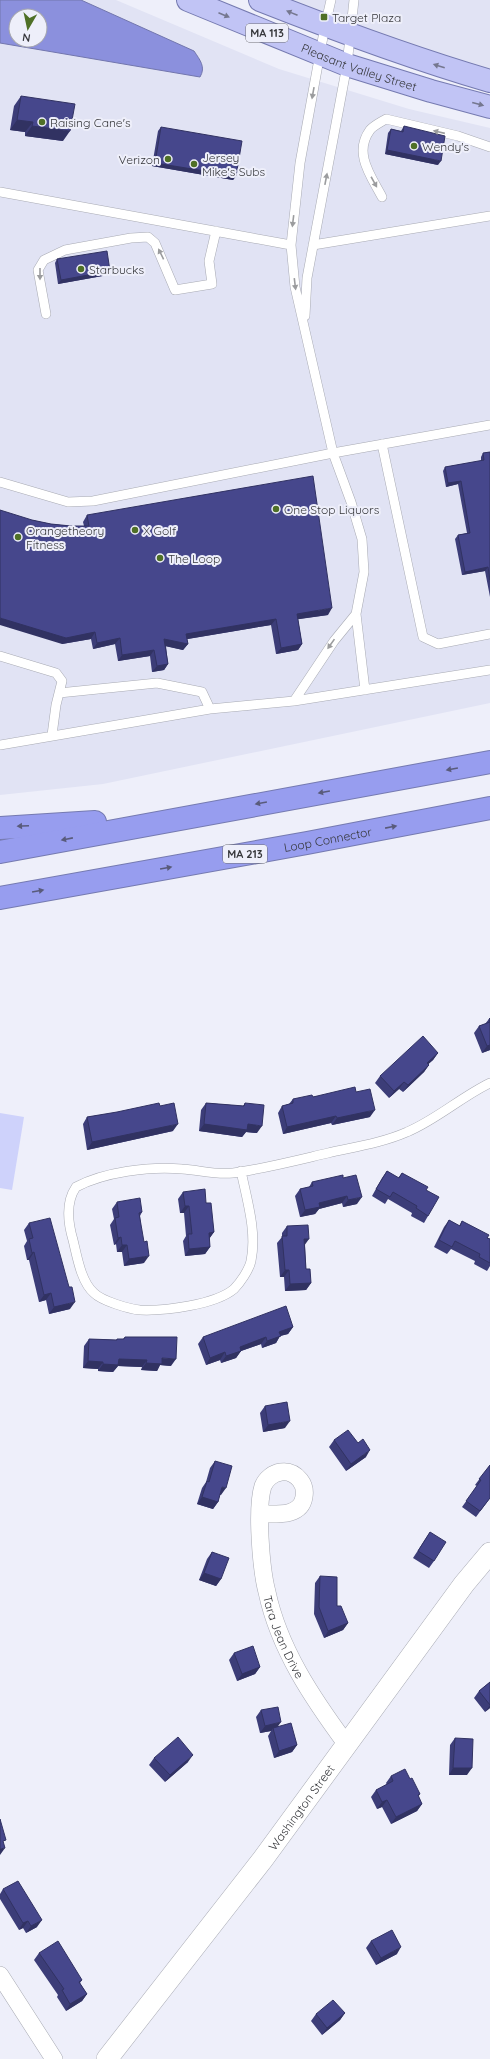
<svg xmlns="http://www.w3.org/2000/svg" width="490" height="2059" font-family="Quicksand,sans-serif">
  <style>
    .built { fill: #e1e3f4; fill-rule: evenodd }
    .green { fill: #ced2fb }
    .water { fill: #8b90dd; stroke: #7276ad; fill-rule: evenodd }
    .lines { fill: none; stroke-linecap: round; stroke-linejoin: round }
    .service-casing { stroke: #a8aab3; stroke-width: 10 }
    .minor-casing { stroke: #a8aab3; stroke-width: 18 }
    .tertiary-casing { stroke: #a8aab3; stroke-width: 22 }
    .primary-casing { stroke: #757ab0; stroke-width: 24 }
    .motorway-casing { stroke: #757ab0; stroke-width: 24 }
    .service { stroke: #fff; stroke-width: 9 }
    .minor { stroke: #fff; stroke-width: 17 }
    .tertiary { stroke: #fff; stroke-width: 21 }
    .primary { stroke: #c1c4f5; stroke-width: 22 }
    .motorway { stroke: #979def; stroke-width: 22 }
    .wall { fill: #3c3d78 }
    .shaded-wall { fill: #313262 }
    .building { fill: #46478c; stroke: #313262 }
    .oneway { fill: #75778f }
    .oneway2 { fill: #9b9c9e }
    .oneway3 { fill: #595b7b }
    .poi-dot { fill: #4f7027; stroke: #eeeffa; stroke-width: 1.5 }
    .labels { text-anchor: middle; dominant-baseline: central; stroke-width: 4; stroke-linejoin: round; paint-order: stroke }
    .shield { fill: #eeeffa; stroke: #6e6f75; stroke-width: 1 }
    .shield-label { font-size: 11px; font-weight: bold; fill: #37383c }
    .poi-label { font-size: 12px; fill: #37383c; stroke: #eeeffa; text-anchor: start }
    .street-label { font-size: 12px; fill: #37383c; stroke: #eeeffa }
  </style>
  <rect width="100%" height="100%" fill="#eeeffa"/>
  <path class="built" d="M0 0H116L279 69 409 109 490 128V703L103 784 0 795ZM16 16H40V40H16Z
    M280 0H490V73Z"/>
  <path class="green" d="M0 1113 24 1117 12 1190 0 1188Z"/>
  <path class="water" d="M0 0H81L194 51C200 60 206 67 200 77L0 43ZM16 16H40V40H16Z"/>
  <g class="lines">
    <defs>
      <path id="service" d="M331 0 325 26 300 163 291 245 295 287 333 453 351 502 362 539 364 572 356 614 365 690
        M0 192 291 245
        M382 197C371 176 353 153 370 130 373 126 381 122 386 119L458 136 490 147
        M313 245 490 216
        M46 314 38 270 44 260 65 250 131 238 148 237 155 243 175 290 212 284 209 261 216 231
        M305 316 307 278 347 65 354 0
        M382 444 423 637 438 644 490 634
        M0 482 68 502 93 501 333 453 490 425
        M0 656 56 673 62 681 56 705 52 735
        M59 693 157 683 202 692 210 709
        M294 701 334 641 356 614
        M0 745 210 709 294 701 490 670
        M241 1171C247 1200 257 1232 251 1261 249 1270 240 1283 234 1289 215 1305 164 1311 140 1310 129 1309 102 1301 94 1293 81 1282 77 1256 73 1240 68 1223 65 1203 76 1187 104 1172 150 1166 182 1169 199 1170 215 1175 233 1173 263 1169 298 1160 328 1153 354 1147 382 1143 407 1132 436 1120 461 1097 490 1083"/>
      <g id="minor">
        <path id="s1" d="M261 1514C276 1514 301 1517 304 1497 305 1491 304 1485 300 1480 295 1474 288 1471 281 1472 273 1473 266 1479 263 1486 256 1508 261 1569 267 1592 279 1649 313 1699 347 1745"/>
        <path d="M0 1975 54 2059"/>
      </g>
      <g id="tertiary">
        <path id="s2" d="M107 2059 263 1859 464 1584 490 1553"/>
      </g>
      <g id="primary">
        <path id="s3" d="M188 0 347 65 431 91 490 107"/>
        <path d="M260 0C336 30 412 58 490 81"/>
      </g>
      <g id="motorway">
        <path d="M0 828 95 822"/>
        <path d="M0 852 490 762"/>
        <path id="s4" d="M0 898 307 843 490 808"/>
      </g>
    </defs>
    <use href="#service" class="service-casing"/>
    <use href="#minor" class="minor-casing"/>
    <use href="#tertiary" class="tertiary-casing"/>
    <use href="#primary" class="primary-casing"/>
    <use href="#motorway" class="motorway-casing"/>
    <use href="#service" class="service"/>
    <use href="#minor" class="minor"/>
    <use href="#tertiary" class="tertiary"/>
    <use href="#primary" class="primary"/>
    <use href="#motorway" class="motorway"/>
  </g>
  <path class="wall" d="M21 96 63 141 25 136V132L10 130 14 106Z
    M404 126 438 165 385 154 388 133 391 129 401 131Z
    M161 127 236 176 233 180 152 166 158 131Z
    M57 259 108 275 58 284 55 263Z
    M490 452V597L485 571 462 575 455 539 458 535 467 533 458 484 446 487 443 471 445 467 481 461V457L483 453Z
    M87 515 328 615 298 619 302 644 298 650 276 654 271 625 187 639 188 644 183 650 166 646 168 664 164 670 152 672 150 656 118 661 115 644 93 649 91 639 62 644 32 520 51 524 71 526H84L83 522Z
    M490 1018V1050L482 1053 474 1033 479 1026 485 1024 489 1019Z
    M438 1053 433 1060 428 1064 429 1065 424 1072 403 1092 399 1089 389 1098 375 1083 380 1076Z
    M356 1092 370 1117 332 1125 331 1123 283 1134 278 1113 282 1106 289 1104 293 1099Z
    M206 1103 243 1106 245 1103 257 1133 246 1132 242 1137 199 1131 201 1110Z
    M160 1106 173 1131 87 1150 83 1124 87 1117Z
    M387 1171 398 1178 402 1173 426 1190 428 1216 424 1223 411 1216 412 1213 388 1199 385 1204 372 1196 382 1178Z
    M343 1178 357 1204 343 1207 342 1203 319 1209 315 1214 300 1217 295 1196 300 1189 309 1187 312 1182Z
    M183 1192 206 1203 214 1232 209 1239 210 1247 205 1254 185 1256 183 1241 186 1236 184 1213H180L178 1199Z
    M117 1202 142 1212 140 1216 144 1263 124 1266 122 1252H117L116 1244 114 1245 110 1225 114 1219 112 1209Z
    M449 1220 459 1226 462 1221 490 1239V1266L487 1271 474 1264 475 1261 451 1249 447 1254 434 1247 444 1227Z
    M29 1223 70 1309 49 1314 46 1300 39 1302 29 1260H27L24 1246 27 1241 24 1230Z
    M287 1226 305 1244 306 1269 311 1283 306 1290 285 1291 284 1277H280L277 1243 282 1237V1233Z
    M293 1327 288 1334 280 1336 276 1343 262 1348 261 1344 241 1351 236 1358 221 1363 220 1360 206 1365 198 1344 203 1337Z
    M125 1337 171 1366 160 1365 157 1371 141 1370 142 1367 118 1366 113 1372 98 1371V1369L83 1368 84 1346 89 1339 116 1340 117 1339H123Z
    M265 1406 285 1428 263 1432 260 1413Z
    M334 1440 366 1457 346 1471 329 1447Z
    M215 1461 221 1495 220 1494 218 1502 213 1509 197 1504 202 1488 206 1482 210 1468Z
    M490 1465V1498L476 1517 462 1507 477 1486 475 1485Z
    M430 1532 434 1561 429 1568 413 1558Z
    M212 1552 221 1579 216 1586 199 1580 207 1559Z
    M320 1576 337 1606 348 1623 343 1630 324 1638 314 1614 315 1583Z
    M234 1653 260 1667 255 1674 237 1681 229 1660Z
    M490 1682V1708L485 1712 474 1698 479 1691Z
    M261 1710 297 1745 292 1752 274 1758 268 1736 271 1731 260 1733 256 1717Z
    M455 1738 467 1775H449L450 1745Z
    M154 1758 188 1762 165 1782 149 1765Z
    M391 1776 410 1779 420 1794 418 1797 422 1804 417 1811 391 1824 382 1807 377 1809 371 1797 376 1790 387 1785 386 1783Z
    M3 1889 37 1927 26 1933 23 1928 19 1930 0 1899V1894Z
    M371 1941 397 1954 376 1965 366 1948Z
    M39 1953 82 1980 80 1983 87 1994 82 2001 66 2011 57 1997 58 1995 34 1960Z
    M345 2013 340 2020 322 2035 311 2021 316 2014Z"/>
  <path class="shaded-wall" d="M17 120 33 122 25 132 10 130Z
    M32 126 70 131 63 141 25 136Z
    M387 150 441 161 438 165 385 154Z
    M155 163 236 176 233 180 152 166Z
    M110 271 108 275 58 284 61 280Z
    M461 481 458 484 446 487 448 483Z
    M488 567 485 571 462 575 465 572Z
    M332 608 328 615 293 620 297 614Z
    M0 618 95 632 91 639 62 644 0 625Z
    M276 619 271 625 182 640 186 634Z
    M120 638 115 644 93 649 97 643Z
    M164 639 188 644 183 650 160 645Z
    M302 644 298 650 276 654 281 648Z
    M154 650 150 656 118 661 122 655Z
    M168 664 164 670 152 672 157 666Z
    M490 1045V1050L482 1053 487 1046Z
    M438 1053 433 1060 422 1070 427 1063Z
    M429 1065 424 1072 403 1092 408 1085Z
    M404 1082 399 1089 389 1098 394 1091Z
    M375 1110 370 1117 332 1125 337 1118Z
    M336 1116 331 1123 283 1134 287 1127Z
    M178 1124 173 1131 87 1150 92 1142Z
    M204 1124H248L262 1126 257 1133 246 1132 242 1137 199 1131Z
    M347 1196 342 1203 319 1209 315 1214 300 1217 305 1210 319 1203Z
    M362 1197 357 1204 343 1207 348 1200Z
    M185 1206H189L184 1213H180Z
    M214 1232 209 1239V1233Z
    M121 1237 116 1244 114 1245 118 1238Z
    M304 1239H309L304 1246Z
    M122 1245H127L122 1252H117Z
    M210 1247 205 1254 185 1256 189 1249Z
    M34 1252 29 1260H27L32 1253Z
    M149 1256 144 1263 124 1266 129 1259Z
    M285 1270H289L284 1277H280Z
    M311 1283 306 1290 285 1291 290 1284Z
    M51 1293 46 1300 39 1302 44 1295Z
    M75 1302 70 1309 49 1314 54 1307Z
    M293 1327 288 1334 280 1336 276 1343 262 1348 267 1341 279 1332Z
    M266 1337 261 1344 241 1351 236 1358 221 1363 226 1356 240 1347Z
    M225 1352 220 1360 206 1365 210 1358Z
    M162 1358 176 1359 171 1366 160 1365 157 1371 141 1370 146 1363Z
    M119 1359 147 1360 142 1367 118 1366 113 1372 98 1371 103 1364Z
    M88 1361 103 1362 98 1369 83 1368Z
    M290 1421 285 1428 263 1432 268 1425Z
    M370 1450 366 1457 346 1471 351 1464Z
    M222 1487 226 1488 221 1495 218 1494Z
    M202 1497 218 1502 213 1509 197 1504Z
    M204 1573 221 1579 216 1586 199 1580Z
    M348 1623 343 1630 324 1638 328 1631Z
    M260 1667 255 1674 237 1681 242 1674Z
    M490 1705V1708L485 1712Z
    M281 1722 276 1729 273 1728 271 1731 260 1733 265 1726Z
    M297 1745 292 1752 274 1758 279 1751Z
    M193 1755 188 1762 165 1782 170 1775Z
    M453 1768H472L467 1775H449Z
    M387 1800 382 1807 377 1809 382 1802Z
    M422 1804 417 1811 391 1824 396 1817Z
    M5 1848 0 1855V1849Z
    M42 1920 37 1927 26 1933 31 1926Z
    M28 1921 23 1928 19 1930 23 1923Z
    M401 1947 397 1954 376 1965 381 1958Z
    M87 1994 82 2001 66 2011 70 2004Z
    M345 2013 340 2020 322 2035 327 2028Z"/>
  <path class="building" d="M21 96 75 104 70 131 32 126 33 122 17 120Z
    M404 126 445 136 441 161 387 150 391 129 403 132Z
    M161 127 242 141 236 176 155 163Z
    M107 251 110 271 61 280 57 259Z
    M490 452V580L488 567 465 572 458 535 470 533 461 481 448 483 445 467 484 460 483 453Z
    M313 476 332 608 297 614 302 644 281 648 276 619 186 634 188 644 164 639 168 664 157 666 154 650 122 655 120 638 97 643 95 632 66 638 0 618V510L32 520 51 524 71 526H89L87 515Z
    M490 1018V1045L487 1046 479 1026 490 1022 489 1019Z
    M423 1036 438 1053 427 1063 429 1065 408 1085 404 1082 394 1091 380 1076Z
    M355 1087 356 1092 370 1089 375 1110 337 1118 336 1116 287 1127 282 1106 293 1103V1099L312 1095 313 1097Z
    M159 1103 160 1106 174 1103 178 1124 92 1142 87 1117 117 1112Z
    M206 1103 244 1106 245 1103 264 1105 262 1126 248 1124 247 1130 204 1124Z
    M387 1171 399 1178 402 1173 428 1187 426 1190 439 1197 428 1216 416 1208 417 1206 393 1192 390 1197 376 1189Z
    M343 1175V1178L356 1175 362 1197 348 1200 347 1196 319 1203 320 1207 305 1210 300 1189 313 1186 312 1182Z
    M205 1189 206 1203H211L214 1232 209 1233 210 1247 189 1249 188 1234H192L189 1206H185L183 1192Z
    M140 1198 142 1212 139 1213 144 1242 147 1241 149 1256 129 1259 127 1245H122L121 1237 118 1238 115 1218 119 1217 117 1202Z
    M50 1218 69 1287H72L75 1302 54 1307 51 1293 44 1295 34 1252 32 1253 29 1239 33 1238 29 1223Z
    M449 1220 460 1226 462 1221 489 1235 487 1238 490 1239V1263L479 1257 480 1254 455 1241 452 1247 439 1240Z
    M308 1225 309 1239H304L306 1269H310L311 1283 290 1284 289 1270H285L282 1236H287V1226Z
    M286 1306 293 1327 279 1332 281 1336 267 1341 266 1337 240 1347 241 1351 226 1356 225 1352 210 1358 203 1337Z
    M125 1337H177L176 1359 162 1358V1364L146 1363 147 1360 119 1359 118 1365 103 1364V1362L88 1361 89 1339 117 1340V1339H124Z
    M287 1402 290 1421 268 1425 265 1406Z
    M348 1430 358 1443 363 1439 370 1450 351 1464 334 1440Z
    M215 1461 232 1466 226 1488 222 1487 218 1502 202 1497 207 1481 209 1482Z
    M490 1465V1498L480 1511 466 1501 481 1480 479 1479Z
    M430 1532 446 1542 434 1561 418 1551Z
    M212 1552 229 1558 221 1579 204 1573Z
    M320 1576 337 1577V1606H341L348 1623 328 1631 319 1607Z
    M253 1646 260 1667 242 1674 234 1653Z
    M490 1682V1705L479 1691Z
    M278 1707 281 1722 265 1726 261 1710Z
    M291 1723 297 1745 279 1751 273 1728Z
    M178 1737 193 1755 170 1775 154 1758Z
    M455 1738 473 1739 472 1768H453Z
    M405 1769 410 1779 412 1778 420 1794 418 1795 422 1804 396 1817 387 1800 382 1802 376 1790 393 1781 391 1776Z
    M0 1819 6 1840 3 1841 5 1848 0 1849Z
    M18 1881 42 1920 31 1926 28 1921 23 1923 3 1889Z
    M392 1930 401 1947 381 1958 371 1941Z
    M58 1941 82 1980 79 1982 87 1994 70 2004 62 1990 64 1989 39 1953Z
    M333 2000 345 2013 327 2028 316 2014Z"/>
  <defs><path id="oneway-solid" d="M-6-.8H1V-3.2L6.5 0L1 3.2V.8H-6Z"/></defs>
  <g class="oneway">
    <use href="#oneway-solid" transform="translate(292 13) rotate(-158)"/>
    <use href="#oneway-solid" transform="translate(224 15) rotate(23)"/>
    <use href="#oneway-solid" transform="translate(439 66) rotate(-163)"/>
    <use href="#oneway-solid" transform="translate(478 104) rotate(15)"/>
  </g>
  <g class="oneway2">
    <use href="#oneway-solid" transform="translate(313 93) rotate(100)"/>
    <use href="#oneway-solid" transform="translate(439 132) rotate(-167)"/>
    <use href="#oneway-solid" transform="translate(326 179) rotate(-79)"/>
    <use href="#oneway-solid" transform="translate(374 182) rotate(61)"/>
    <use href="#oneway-solid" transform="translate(293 221) rotate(97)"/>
    <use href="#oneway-solid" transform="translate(161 254) rotate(-116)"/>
    <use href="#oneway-solid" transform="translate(40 274) rotate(90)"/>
    <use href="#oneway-solid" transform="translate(295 284) rotate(83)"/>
    <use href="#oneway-solid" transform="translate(331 644) rotate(125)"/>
  </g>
  <g class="oneway3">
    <use href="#oneway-solid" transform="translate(452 769) rotate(170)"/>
    <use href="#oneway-solid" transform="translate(324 792) rotate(170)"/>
    <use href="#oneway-solid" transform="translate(261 803) rotate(170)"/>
    <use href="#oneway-solid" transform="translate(23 826) rotate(177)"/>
    <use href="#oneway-solid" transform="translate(391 827) rotate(-11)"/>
    <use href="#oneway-solid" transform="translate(67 839) rotate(169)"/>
    <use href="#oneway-solid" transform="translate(166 868) rotate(-10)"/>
    <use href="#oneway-solid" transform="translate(38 891) rotate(-10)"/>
  </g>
  <g class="poi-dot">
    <rect x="320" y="13" width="8" height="8" rx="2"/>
    <circle cx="42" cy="122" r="4"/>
    <circle cx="414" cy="146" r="4"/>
    <circle cx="168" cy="159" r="4"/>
    <circle cx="194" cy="164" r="4"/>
    <circle cx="81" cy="269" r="4"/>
    <circle cx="276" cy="509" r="4"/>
    <circle cx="135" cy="530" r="4"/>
    <circle cx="18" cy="537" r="4"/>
    <circle cx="160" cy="558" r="4"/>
  </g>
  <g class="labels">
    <g class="shield">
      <rect x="246" y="24" width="42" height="18" rx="3"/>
      <rect x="223" y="845" width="44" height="18" rx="3"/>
    </g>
    <g class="shield-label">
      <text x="267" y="33">MA 113</text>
      <text x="245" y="854">MA 213</text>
    </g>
    <g class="poi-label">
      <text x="332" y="17">Target Plaza</text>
      <text x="50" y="122">Raising Cane's</text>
      <text x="422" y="146">Wendy's</text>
      <text x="202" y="157">Jersey<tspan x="202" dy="14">Mike's Subs</tspan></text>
      <text x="160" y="159" text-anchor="end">Verizon</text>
      <text x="89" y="269">Starbucks</text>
      <text x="284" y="509">One Stop Liquors</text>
      <text x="26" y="530">Orangetheory<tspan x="26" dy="14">Fitness</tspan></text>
      <text x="143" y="530">X Golf</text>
      <text x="168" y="558">The Loop</text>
    </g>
    <g class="street-label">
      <text stroke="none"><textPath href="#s3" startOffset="184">Pleasant Valley Street</textPath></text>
      <text stroke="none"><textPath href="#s4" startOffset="333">Loop Connector</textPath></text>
      <text stroke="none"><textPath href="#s1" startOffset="269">Tara Jean Drive</textPath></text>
      <text stroke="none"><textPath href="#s2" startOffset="318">Washington Street</textPath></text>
    </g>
  </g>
  <g transform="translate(28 28) rotate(189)"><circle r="19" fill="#eeeffa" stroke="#a5a6ae"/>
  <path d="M0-3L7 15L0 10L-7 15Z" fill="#4f7027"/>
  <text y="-6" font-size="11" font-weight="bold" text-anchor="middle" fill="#37383c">N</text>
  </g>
</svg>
